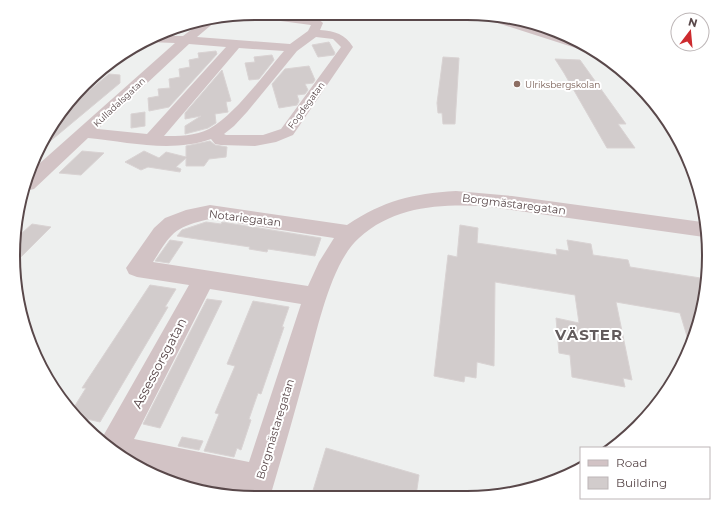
<svg xmlns="http://www.w3.org/2000/svg" width="722" height="511" font-family="Montserrat,sans-serif">
  <style>
    .building { fill: #d2cccc; stroke: #d9d3d3 }
    .lines { fill: none; stroke-linecap: round; stroke-linejoin: round }
    .minor { fill: #d2c3c5; fill-rule: evenodd }
    .education-dot { fill: #8d6e63; stroke: #fff; stroke-width: 1.5 }
    .labels { text-anchor: middle; dominant-baseline: central; stroke-width: 4; stroke-linejoin: round; paint-order: stroke }
    .far-education-label { font-size: 9px; fill: #785e54; stroke: #fff; text-anchor: start }
    .far-street-label { font-size: 9px; fill: #59484a; stroke: #fff }
    .street-label { font-size: 11px; fill: #59484a; stroke: #fff }
    .near-street-label { font-size: 13px; fill: #59484a; stroke: #fff }
    .district-label { font-size: 15px; font-weight: bold; letter-spacing: 1px; fill: #625b5c; stroke: #fff }
    .rim { fill: none; stroke: #59484a; stroke-width: 2 }
  </style>
  <rect width="100%" height="100%" fill="#eef0ef"/>
  <path class="building" d="M329 42 335 53 334 55 318 57 312 45Z
    M216 51 217 54 169 107 149 111 148 98 159 96 158 89 170 88 169 79 180 77 179 69 190 67 189 60 199 58 198 53Z
    M272 55 274 60 259 79 249 80 245 63 255 62 254 57Z
    M443 57 459 58 455 124H443L442 113H438L437 103Z
    M555 59 580 60 626 124H618L635 148H607L564 73Z
    M309 66 315 80 313 83 305 84 308 90 305 94 297 95 299 101 297 105 279 108 272 84 285 69Z
    M222 70 231 101 226 102 228 112 215 114 216 123 208 128 185 134V126L201 116 185 119V113Z
    M109 74 120 75V83L42 148 40 146 62 113Z
    M145 112V126L131 128V114Z
    M210 141 215 145 227 147 226 157 209 159 204 166H186V158L176 167 181 169 180 172 148 167 141 170 125 162 144 151 159 158 166 152 186 157V146Z
    M82 151 104 153 81 175 59 173Z
    M206 222 221 224 222 222 321 238 315 256 268 249 267 252 249 249 250 247 177 236 182 230Z
    M32 224 51 227 15 263V237L20 233H22Z
    M460 225 478 228 477 243 557 255 556 249 569 251 567 240 591 244 593 255 628 260 630 267 707 279 689 343 680 313 616 302 632 380 623 378 625 387 572 377 570 355 559 353 556 318 579 323 575 295 495 282 494 366 477 362 476 378 465 376 464 382 434 376 448 255 457 257Z
    M170 240 183 242 169 263 155 261Z
    M150 285 176 289 165 307H168L100 422 74 416 71 412 86 388H82Z
    M207 299 222 301 160 428 143 424Z
    M253 301 289 307 282 327H284L261 394 258 393 249 419 251 420 241 450 237 448 234 457 204 451 219 414 215 413 235 366 227 364Z
    M182 437 203 441 199 450 178 446Z
    M326 448 419 475 416 496 311 497Z"/>
  <g class="lines">
    <path class="minor" d="M256 13C269 13 315 12 323 23L320 30C335 31 345 34 353 47L293 135 276 142 255 146 221 145 215 144 211 139C172 153 128 142 88 138L34 189 25 191 31 171 175 43 148 42 161 36H183L204 20 217 18 216 21 197 37 290 44 308 31 311 25 250 17 245 14ZM316 37 333 39 341 47 281 129 263 135H226L224 134 234 126 247 112 297 51ZM189 44 226 47 147 134 98 129ZM239 48 284 51C263 75 236 114 209 129 196 136 178 136 164 136Z
      M483 17H502L561 36 588 46 596 52H588L485 19Z
      M640 89 649 96 652 102 645 101 638 92Z
      M456 191 512 196 702 222 704 237 484 206C439 204 394 206 359 238 331 263 318 327 308 363 296 408 283 453 270 497H238L239 492 148 473 102 438 189 285 137 277 129 274 126 268 154 228 165 218 186 210 210 205 347 225C385 200 411 194 456 191ZM210 219 334 238 319 262 308 286 153 262C172 232 174 227 210 219ZM210 289 301 304 249 462 134 439Z"/>
  </g>
  <circle class="education-dot" cx="517" cy="84" r="4"/>
  <g class="labels">
    <g class="far-education-label">
      <text x="525" y="84">Ulriksbergskolan</text>
    </g>
    <g class="far-street-label">
      <text transform="translate(119 102) rotate(-43)">Kulladalsgatan</text>
      <text transform="translate(306 105) rotate(-54)">Fogdegatan</text>
    </g>
    <g class="street-label">
      <text transform="translate(514 204) rotate(7)">Borgmästaregatan</text>
      <text transform="translate(245 218) rotate(7)">Notariegatan</text>
      <text transform="translate(275 429) rotate(-73)">Borgmästaregatan</text>
    </g>
    <g class="near-street-label">
      <text transform="translate(159 363) rotate(-62)">Assessorsgatan</text>
    </g>
    <g class="district-label">
      <text x="589" y="334">VÄSTER</text>
    </g>
  </g>
  <path d="M0 0H722V511H0ZM255 20H467A235 235 0 0 1 702 255V256A235 235 0 0 1 467 491H255A235 235 0 0 1 20 256V255A235 235 0 0 1 255 20Z" fill="#fff" fill-rule="evenodd"/>
  <path class="rim" d="M255 20H467A235 235 0 0 1 702 255V256A235 235 0 0 1 467 491H255A235 235 0 0 1 20 256V255A235 235 0 0 1 255 20Z"/>
  <rect x="580" y="447" width="130" height="52" fill="#ffffff" stroke="#bdb6b7"/>
  <rect x="588" y="460" width="20" height="6" fill="#d2c3c5" stroke="#bdb6b7"/>
  <text x="616" y="467" font-size="12" fill="#59484a">Road</text>
  <rect x="588" y="477" width="20" height="12" fill="#d2cccc" stroke="#bdb6b7"/>
  <text x="616" y="487" font-size="12" fill="#59484a">Building</text>
  <g transform="translate(690 32) rotate(16)"><circle r="19" fill="#ffffff" stroke="#bdb6b7"/>
  <path d="M0-3L7 15L0 10L-7 15Z" fill="#cd2b2f"/>
  <text y="-6" font-size="11" font-weight="bold" text-anchor="middle" fill="#59484a">N</text>
  </g>
</svg>
